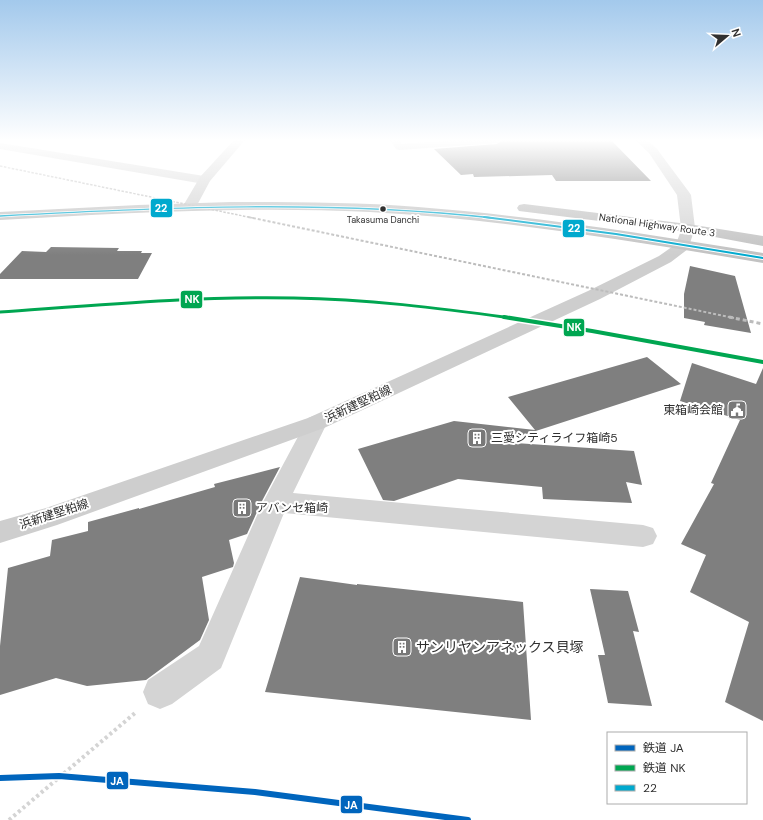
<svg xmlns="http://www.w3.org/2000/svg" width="763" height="820" font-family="'DM Sans','Noto Sans JP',sans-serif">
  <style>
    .building { fill: #7f7f7f }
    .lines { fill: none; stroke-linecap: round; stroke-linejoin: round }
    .path { stroke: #d4d4d4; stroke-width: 4; stroke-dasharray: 3 3; stroke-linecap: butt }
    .lane { fill: #d4d4d4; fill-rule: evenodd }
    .street { fill: #d4d4d4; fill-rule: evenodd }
    .secondary { fill: #cecece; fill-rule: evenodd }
    .highway { fill: #c2c2c2; fill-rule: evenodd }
    .rail-far2 { stroke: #bcbcbc; stroke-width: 1.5; stroke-dasharray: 2.5 1.5; stroke-linecap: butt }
    .rail-far1 { stroke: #bcbcbc; stroke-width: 2; stroke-dasharray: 3 2; stroke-linecap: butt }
    .rail { stroke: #bcbcbc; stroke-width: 3; stroke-dasharray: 4 3; stroke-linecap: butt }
    .bus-1-far1-casing { stroke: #fff; stroke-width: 3 }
    .bus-1-casing { stroke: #fff; stroke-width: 4 }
    .bus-1-far1 { stroke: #00a9ce; stroke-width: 1.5 }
    .bus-1 { stroke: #00a9ce; stroke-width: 2 }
    .rail-1-casing { stroke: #fff; stroke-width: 9 }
    .rail-2-far1-casing { stroke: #fff; stroke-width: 5 }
    .rail-2-casing { stroke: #fff; stroke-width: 7 }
    .rail-1 { stroke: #0065bd; stroke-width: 6 }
    .rail-2-far1 { stroke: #00a651; stroke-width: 3 }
    .rail-2 { stroke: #00a651; stroke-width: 4 }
    .bus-dot { fill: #303030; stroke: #fff; stroke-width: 1.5 }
    .labels { text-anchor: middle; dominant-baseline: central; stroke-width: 4; stroke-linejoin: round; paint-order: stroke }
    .far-bus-label { font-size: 9px; fill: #303030; stroke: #fff }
    .far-street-label { font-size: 10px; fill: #303030; stroke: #fff }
    .street-label { font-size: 12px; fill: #303030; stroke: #fff }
    .poi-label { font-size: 12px; fill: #303030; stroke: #fff; text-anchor: start }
    .near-poi-label { font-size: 14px; fill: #303030; stroke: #fff; text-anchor: start }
    .line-badge { stroke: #fff; stroke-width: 1.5 }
    .badge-label { font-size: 11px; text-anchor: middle; font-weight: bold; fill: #fff }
  </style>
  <rect width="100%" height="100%" fill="#fff"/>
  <path class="building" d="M502 140H611L651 181H556L552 175 474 177 473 174 461 175 434 149 497 144Z
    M51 247 119 248 117 251H142L141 253H152L138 279H0V274L22 251 46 252Z
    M690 266 735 276 751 333 704 325 705 322 684 318V294Z
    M647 357 681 384 502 442 634 451 642 485 626 482 632 503 543 499 542 487 458 479 394 501 383 500 358 449 454 421 535 430 508 397Z
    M692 363 756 384 763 368V721L725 702 749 622 690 592 706 555 681 544 714 484 711 483 740 420 680 401Z
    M280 467 262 501 247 534 229 540 234 563 233 567 202 577 209 620 200 640 146 680 87 686 56 678 0 695V646L8 568 50 556 52 540 88 531V522L139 508V509L215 487 214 484Z
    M300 577 357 585V584L523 602 531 720 265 692Z
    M590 589 628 591 639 632 633 631 652 706 608 703 598 655H605Z"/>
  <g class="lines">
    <path class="path" d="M9 820 135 713"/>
    <path class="lane" d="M390 140H399L401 144 458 140H501L497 143 399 150 396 149Z"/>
    <path class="street" d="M635 140H647L657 149 689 192 691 195 695 228 693 231 688 232 683 231 681 228 677 195 649 153Z
      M0 143 204 176 208 177 210 180 208 183 204 184 0 149Z
      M316 415 324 418 327 423 293 493 643 525 653 528 657 536 653 544 643 547 284 513 221 668 172 704 160 709 148 704 143 692 148 680 199 646 263 502 308 418Z"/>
    <path class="secondary" d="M234 140H245L210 181 195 209 190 210 185 209 183 206 200 177Z
      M688 224 693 225 695 228 688 249 671 262 600 299 324 428 57 525 0 543V521L46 508 308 418 588 291 659 256 676 244 683 225Z"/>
    <path class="highway" d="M231 202C293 202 356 202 418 207 534 216 649 234 763 253V263C633 241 502 219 370 212 246 206 123 213 0 220V212L138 205Z
      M524 204 688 224 763 236V246L688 232 519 211 517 208 519 205Z"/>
    <path class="rail-far2" d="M0 166 253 218"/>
    <path class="rail-far1" d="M248 217 734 318"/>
    <path class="rail" d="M729 317 763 324"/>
    <defs>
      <path id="bus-1-far1" d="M0 216C165 207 329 200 493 218"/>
      <path id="bus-1" d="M484 217 616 234 763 258"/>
    </defs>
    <use href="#bus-1-far1" class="bus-1-far1-casing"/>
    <use href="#bus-1" class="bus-1-casing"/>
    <use href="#bus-1-far1" class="bus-1-far1"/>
    <use href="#bus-1" class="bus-1"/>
    <defs>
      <path id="rail-1" d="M0 778 59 776 255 792 468 820"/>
      <path id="rail-2-far1" d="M0 312C98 305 196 296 294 298 366 299 439 308 511 318"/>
      <path id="rail-2" d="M504 317 592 331 763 362"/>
    </defs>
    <use href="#rail-1" class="rail-1-casing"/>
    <use href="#rail-2-far1" class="rail-2-far1-casing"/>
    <use href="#rail-2" class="rail-2-casing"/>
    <use href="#rail-1" class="rail-1"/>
    <use href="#rail-2-far1" class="rail-2-far1"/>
    <use href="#rail-2" class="rail-2"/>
  </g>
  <linearGradient id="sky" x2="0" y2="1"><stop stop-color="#a3c9ec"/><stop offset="0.55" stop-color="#fff"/><stop offset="1" stop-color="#fff" stop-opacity="0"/></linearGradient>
  <rect width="763" height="255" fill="url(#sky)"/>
  <defs>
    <symbol id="civic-square" viewBox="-11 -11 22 22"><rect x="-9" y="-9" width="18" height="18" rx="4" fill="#787878" stroke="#fff"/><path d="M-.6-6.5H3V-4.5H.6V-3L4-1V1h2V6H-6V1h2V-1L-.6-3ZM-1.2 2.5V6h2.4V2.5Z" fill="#fff"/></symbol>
    <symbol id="building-square" viewBox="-11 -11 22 22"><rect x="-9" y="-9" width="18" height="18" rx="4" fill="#787878" stroke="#fff"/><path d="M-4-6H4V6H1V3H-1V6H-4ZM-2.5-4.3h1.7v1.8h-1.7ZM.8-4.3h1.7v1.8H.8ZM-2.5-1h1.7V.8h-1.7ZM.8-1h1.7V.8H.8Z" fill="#fff"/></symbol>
  </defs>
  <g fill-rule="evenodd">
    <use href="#civic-square" x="726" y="399" width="22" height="22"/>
    <use href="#building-square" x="466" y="427" width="22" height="22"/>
    <use href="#building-square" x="231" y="497" width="22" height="22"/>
    <use href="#building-square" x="391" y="636" width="22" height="22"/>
  </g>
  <circle class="bus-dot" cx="383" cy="209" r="3.5"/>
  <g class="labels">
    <g class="far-bus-label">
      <text x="383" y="220">Takasuma Danchi</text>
    </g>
    <g class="far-street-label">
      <text transform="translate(657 225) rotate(8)">National Highway Route 3</text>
    </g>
    <g class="street-label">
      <text transform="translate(358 404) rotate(-25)">浜新建堅粕線</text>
      <text transform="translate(54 514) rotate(-18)">浜新建堅粕線</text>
    </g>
    <g class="poi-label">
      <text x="723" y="410" text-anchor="end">東箱崎会館</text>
      <text x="491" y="438">三愛シティライフ箱崎5</text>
      <text x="256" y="508">アバンセ箱崎</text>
    </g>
    <g class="near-poi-label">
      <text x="416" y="647">サンリヤンアネックス貝塚</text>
    </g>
  </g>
  <g class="line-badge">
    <rect x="150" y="198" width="23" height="20" rx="4" fill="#00a9ce"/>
    <rect x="562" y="219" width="23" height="19" rx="4" fill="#00a9ce"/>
    <rect x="180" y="290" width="23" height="19" rx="4" fill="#00a651"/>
    <rect x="563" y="318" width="22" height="19" rx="4" fill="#00a651"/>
    <rect x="106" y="771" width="23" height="19" rx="4" fill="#0065bd"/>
    <rect x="340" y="795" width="23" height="19" rx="4" fill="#0065bd"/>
  </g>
  <g class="badge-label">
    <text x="161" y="212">22</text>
    <text x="574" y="232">22</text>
    <text x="192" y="303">NK</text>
    <text x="574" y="331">NK</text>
    <text x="117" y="785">JA</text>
    <text x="351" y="809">JA</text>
  </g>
  <rect x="607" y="732" width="140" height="72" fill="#ffffff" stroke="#acacac"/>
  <rect x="615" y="745" width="20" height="6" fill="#0065bd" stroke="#acacac"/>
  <text x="643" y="752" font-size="12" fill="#303030">鉄道 JA</text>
  <rect x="615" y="765" width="20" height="6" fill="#00a651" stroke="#acacac"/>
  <text x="643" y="772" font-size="12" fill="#303030">鉄道 NK</text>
  <rect x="615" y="785" width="20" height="6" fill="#00a9ce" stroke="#acacac"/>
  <text x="643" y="792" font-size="12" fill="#303030">22</text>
  <g transform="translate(727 36) rotate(71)" stroke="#ffffff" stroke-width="3" paint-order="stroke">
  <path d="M0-3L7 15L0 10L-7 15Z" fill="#303030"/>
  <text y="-6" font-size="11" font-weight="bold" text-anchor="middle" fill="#303030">N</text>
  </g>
</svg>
